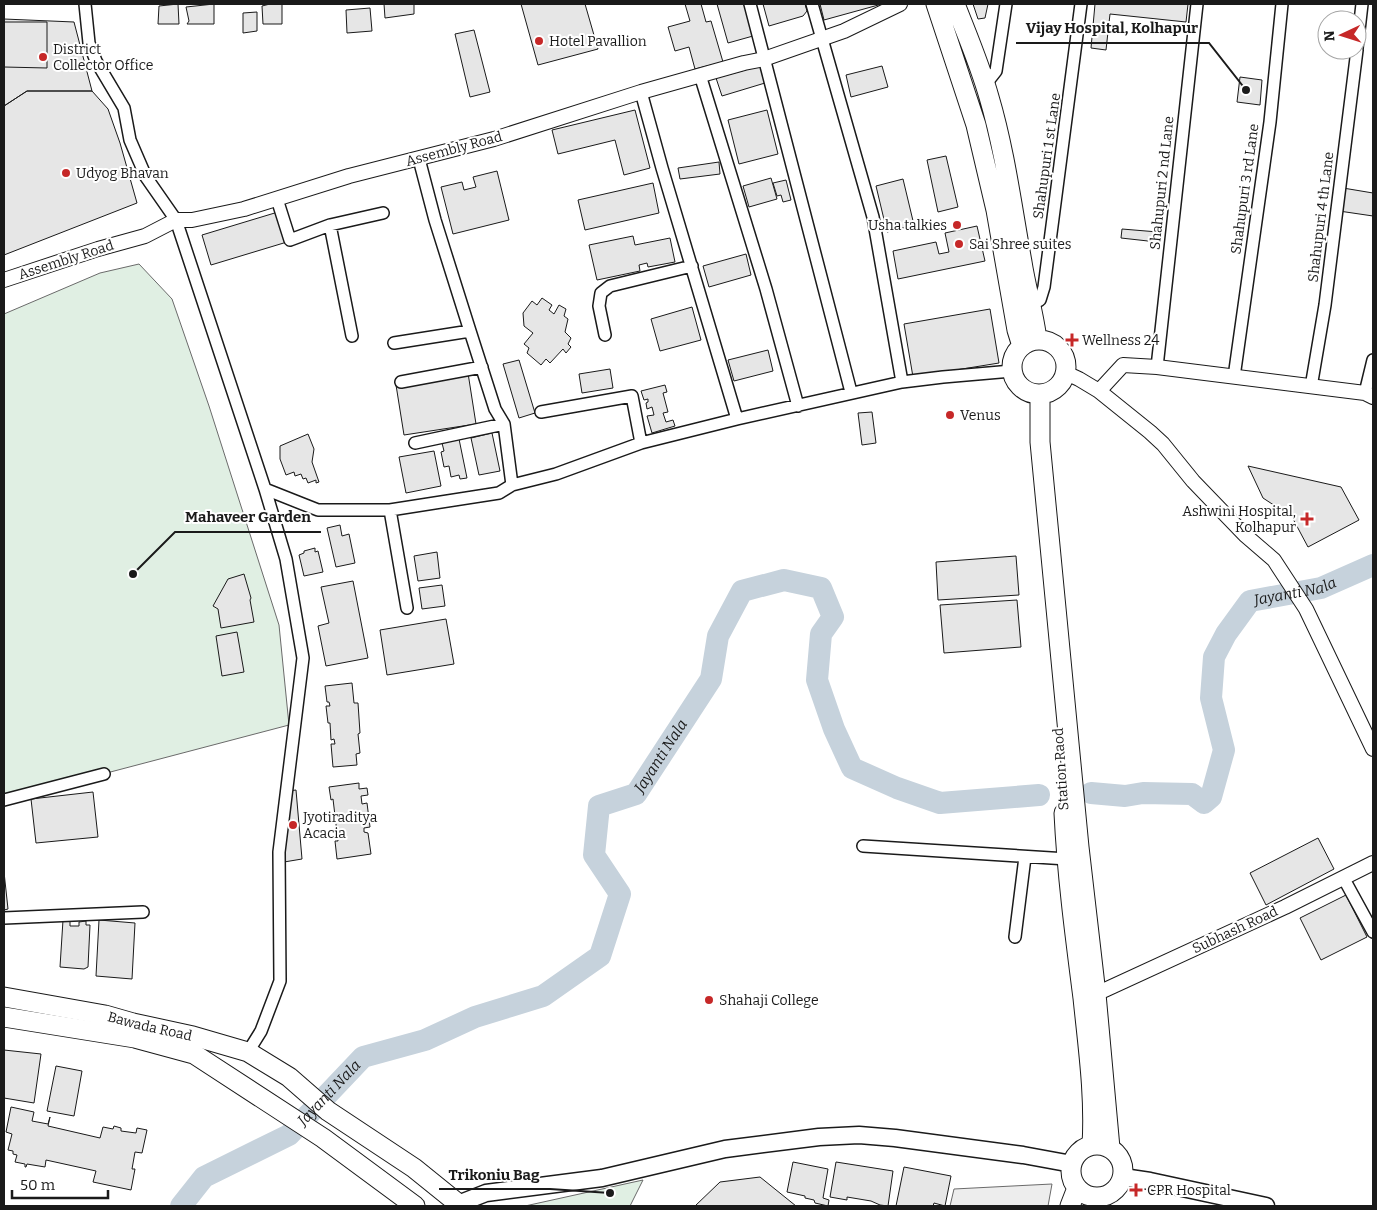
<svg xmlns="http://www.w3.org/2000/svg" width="1377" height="1210" font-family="Bitter,serif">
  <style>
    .green { fill: #e0efe3; stroke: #6a6a6a }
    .parking { fill: #ededed; stroke: #6a6a6a }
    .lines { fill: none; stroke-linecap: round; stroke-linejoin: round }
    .river { stroke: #c6d2dc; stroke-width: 22 }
    .building { fill: #e6e6e6; stroke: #1a1a1a }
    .minor-casing { stroke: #1a1a1a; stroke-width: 14 }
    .tertiary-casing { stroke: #1a1a1a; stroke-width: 16 }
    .secondary-casing { stroke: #1a1a1a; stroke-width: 19 }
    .primary-casing { stroke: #1a1a1a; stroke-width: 21 }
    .trunk-casing { stroke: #1a1a1a; stroke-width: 21 }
    .minor { stroke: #fff; stroke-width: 11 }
    .tertiary { stroke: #fff; stroke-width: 14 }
    .secondary { stroke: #fff; stroke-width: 16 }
    .primary { stroke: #fff; stroke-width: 19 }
    .trunk { stroke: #fff; stroke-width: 19 }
    .poi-dot { fill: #c62828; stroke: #fff; stroke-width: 2 }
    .labels { text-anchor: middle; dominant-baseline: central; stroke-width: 4; stroke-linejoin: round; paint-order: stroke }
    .poi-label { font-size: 14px; fill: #1a1a1a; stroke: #fff; text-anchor: start }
    .street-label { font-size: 14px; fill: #1a1a1a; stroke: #fff }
    .water-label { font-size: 15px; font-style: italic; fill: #1a1a1a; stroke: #fff }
    .leader { fill: none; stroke: #1a1a1a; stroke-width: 2 }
    .callout-dot { fill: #1a1a1a; stroke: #fff; stroke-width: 2 }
    .callout-label { font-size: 15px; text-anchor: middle; font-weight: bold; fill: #1a1a1a; stroke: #fff; stroke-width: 4; stroke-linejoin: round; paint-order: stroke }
  </style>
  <rect width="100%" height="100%" fill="#fff"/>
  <path class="green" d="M139 264 172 299 209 406 279 625 289 725 4 800V314L100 273Z
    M643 1180 630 1206H525Z"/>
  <path class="parking" d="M1052 1184 1048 1206H950L954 1189Z"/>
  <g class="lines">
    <g class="river">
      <path id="s1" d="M1091 793 1125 796 1143 793 1192 794 1204 803 1211 797 1224 750 1211 698 1214 657 1226 634 1250 601 1321 588 1373 565"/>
      <path id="s2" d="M181 1206 204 1177 289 1135 363 1057 425 1040 475 1017 543 996 600 956 620 894 594 855 599 806 636 794 711 679 718 636 742 591 784 580 821 588 833 617 821 634 817 680 834 729 852 768 897 788 940 803 1039 795"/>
    </g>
  </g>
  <path class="building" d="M178 4 179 24H158L159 6Z
    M214 4V24H187L189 21 186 7Z
    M270 4H282V24H263L262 6Z
    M384 4H414V14L385 18Z
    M521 4H585L598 49 538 65Z
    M685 4H701L706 22 711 21 723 62 695 69 689 47 675 51 668 27 690 21Z
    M717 4H744L753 36 728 43Z
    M763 4H805L807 11 803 16 769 26Z
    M820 4H882L824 20Z
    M973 4H988L985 18 978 19Z
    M1095 4H1188L1186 22 1110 14 1106 50 1091 48Z
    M370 8 372 31 347 33 346 10Z
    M257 12V31L243 33V13Z
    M4 19 74 22 92 91H27L4 106Z
    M4 22H47V68L4 67Z
    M474 30 490 92 470 97 455 34Z
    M760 66 765 83 722 96 716 78Z
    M882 66 888 87 851 97 846 75Z
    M1240 77 1262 80 1260 105 1237 102Z
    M27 91H92L108 109 120 143 137 203 4 255V106Z
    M635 110 650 168 624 175 615 140 558 154 552 130Z
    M767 110 778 154 739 164 728 120Z
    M946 156 958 207 938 212 927 160Z
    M719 162 720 174 680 179 678 168Z
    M497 171 509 220 453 234 441 187 462 182 464 190 476 187 473 177Z
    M771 178 777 199 749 207 743 186Z
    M903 179 914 225 887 232 876 186Z
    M786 180 791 200 783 202 781 195 777 196 773 183Z
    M653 183 659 213 585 230 578 200Z
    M1343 188 1373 193V216L1339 211Z
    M278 212 287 242 211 265 202 235Z
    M977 226 985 261 898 279 893 251 936 242 939 254 949 252 945 233Z
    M1122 229 1158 232 1157 242 1121 238Z
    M633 236 635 245 670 238 675 262 648 267 647 263 639 265 640 271 597 280 589 245Z
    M746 254 751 275 709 287 703 266Z
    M542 298 552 305 549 310 554 314 559 305 566 309 564 316 568 319 565 332 571 338 568 344 571 347 566 353 563 349 550 363 546 359 541 365 527 353 529 348 524 344 533 333 524 326 523 313 532 301 537 305Z
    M692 307 701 340 660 351 651 319Z
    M990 309 999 363 913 377 904 324Z
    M768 350 773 371 734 381 728 360Z
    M519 360 535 413 519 418 503 364Z
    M610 369 613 388 582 393 579 374Z
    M468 373 476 424 404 435 396 385Z
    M665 385 667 392 663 393 668 412 663 413 666 422 673 420 675 426 652 433 647 416 654 415 652 407 647 409 646 403 648 402V399L644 400 641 391Z
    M872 412 876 443 862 445 858 413Z
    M492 433 500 471 479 475 471 438Z
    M308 434 314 449 312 462 319 482 316 483V480L308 483 306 478 303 479 301 474 295 476 294 472 286 475 280 459V446Z
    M459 439 467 478 460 479 459 475 451 477 449 466 444 467 441 452 444 451 442 443Z
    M434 451 441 486 406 493 399 457Z
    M1248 466 1341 487 1359 520 1308 547 1292 517 1263 498Z
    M340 525 342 536 349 534 355 563 336 567 327 528Z
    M315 548V552L318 551 323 572 304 576 299 555 304 553V551Z
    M437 552 440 578 418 581 414 556Z
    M1016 556 1019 595 938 600 936 562Z
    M244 574 251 598 250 600 254 622 221 628 218 609 213 606 228 579Z
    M353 581 368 658 326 666 318 626 329 623 321 587Z
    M442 585 445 606 422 609 419 588Z
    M1017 600 1021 647 944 653 940 605Z
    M446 619 454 664 387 675 380 630Z
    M237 632 244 672 222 676 216 636Z
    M352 683 354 703H358L360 733 358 734 360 753 356 754 357 765 333 767 331 744H335L334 739 331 740 330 723H328L326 706H330L329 702H327L325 686Z
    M359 783V789L367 788 368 795 361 796 362 804 367 803 370 827 364 828V832L368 833 371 854 337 859 335 841H338L333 799 331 800 329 787Z
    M296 790 302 859 284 862 288 791Z
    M93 792 98 837 36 843 31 799Z
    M1318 838 1334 869 1266 905 1250 873Z
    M4 872 8 909 4 910Z
    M1346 895 1367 937 1321 960 1300 918Z
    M63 920H70V926H79V922L86 921V925H90L88 967 84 969 60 967Z
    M99 920 135 923 132 979 96 976Z
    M4 1050 41 1054 34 1103 4 1098Z
    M56 1066 82 1071 74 1116 47 1111Z
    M11 1107 34 1112 32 1121 48 1124 50 1117 48 1126 100 1138 103 1127 113 1129 114 1126 121 1128V1131L136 1133 137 1128 147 1130 142 1153 135 1152 132 1169H135L131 1190 93 1182 96 1171 46 1160 45 1167 27 1164 26 1167H25V1164L15 1162 17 1155 13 1154V1151L8 1150 12 1134 6 1132Z
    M793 1162 828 1169 823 1198 829 1200 828 1206 815 1203 814 1200 805 1198V1196L787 1192Z
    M836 1162 893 1171 888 1206 880 1205 871 1201 847 1197V1200L830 1197Z
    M904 1167 951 1176 945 1206 934 1203 933 1206H896Z
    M760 1177 796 1206H695L720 1182Z"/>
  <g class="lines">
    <defs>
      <path id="minor" d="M85 4 89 43 96 61 124 108 130 140 146 177 176 220 265 489 286 559 303 658 279 852 280 981 261 1031 248 1052
        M750 4 851 392
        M812 4 873 217 902 382
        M1357 48 1362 4
        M700 75 766 289 798 406
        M985 85 996 71 1006 4
        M641 92 662 168 737 419 902 382 943 377 1012 371
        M277 199 290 240 330 225 383 213
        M330 225 352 336
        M1030 305 1040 300 1044 287 1081 4
        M605 335 599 306 601 293 610 286 692 266
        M394 343 470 331
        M1157 367 1197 4
        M1234 377 1270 122 1282 4
        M401 382 482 367
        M1311 387 1325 305 1357 50
        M1365 393 1373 360
        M541 412 632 396 641 443 737 419
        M415 443 504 424
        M512 485 556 474 641 443
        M265 489 318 510H390L499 493 512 485 504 424 495 409 470 331 435 220 419 159
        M390 510 407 608
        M4 800 104 774
        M863 846 1067 859
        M1344 879 1373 932
        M4 918 143 912
        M1015 937 1025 857"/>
      <path id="tertiary" d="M4 280 98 249 145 236 176 220H192L244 209 349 176 494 139 641 92 744 63 764 59 844 31 900 4
        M1066 373 1079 379 1099 391 1150 432 1163 444 1193 481 1245 535 1274 560 1306 609 1373 749
        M1099 391 1123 365 1157 367 1365 393 1373 397
        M1096 994 1285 907 1373 863"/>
      <path id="secondary" d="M1123 1177 1150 1181 1266 1206
        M457 1206 458 1204 486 1193 602 1178 725 1149 819 1137 859 1135 895 1138 1023 1155 1072 1164"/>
      <g id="primary">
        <path id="s3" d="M4 997 105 1015 133 1023 193 1036 248 1052 289 1077 328 1111 414 1168 461 1206"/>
        <path d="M4 1017 135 1038 194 1054 323 1138 415 1206"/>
      </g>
      <path id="trunk" d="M936 4 976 125 996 210 1017 330 1022 346
        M955 4C967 35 980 65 989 97 1005 151 1012 207 1022 262 1026 288 1034 314 1037 340
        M1012 367a27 27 0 1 1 54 0a27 27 0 1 1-54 0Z
        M1040 395V442L1079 847 1096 994 1110 1148
        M1064 813C1067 875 1075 936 1083 998 1088 1047 1095 1096 1092 1145
        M1071 1171a26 26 0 1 1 52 0a26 26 0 1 1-52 0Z
        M1070 1206 1077 1188"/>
    </defs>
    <use href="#minor" class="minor-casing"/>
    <use href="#tertiary" class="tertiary-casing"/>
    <use href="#secondary" class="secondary-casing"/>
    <use href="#primary" class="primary-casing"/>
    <use href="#trunk" class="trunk-casing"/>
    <use href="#minor" class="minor"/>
    <use href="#tertiary" class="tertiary"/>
    <use href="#secondary" class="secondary"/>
    <use href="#primary" class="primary"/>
    <use href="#trunk" class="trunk"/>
  </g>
  <g class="poi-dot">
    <circle cx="539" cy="41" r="5"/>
    <circle cx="43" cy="57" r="5"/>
    <circle cx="66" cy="173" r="5"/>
    <circle cx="957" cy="225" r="5"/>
    <circle cx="959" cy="244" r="5"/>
    <path d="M1069.5 332.5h5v5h5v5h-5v5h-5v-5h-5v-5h5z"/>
    <circle cx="950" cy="415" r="5"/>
    <path d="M1304.5 511.5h5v5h5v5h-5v5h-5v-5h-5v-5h5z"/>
    <circle cx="293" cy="825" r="5"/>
    <circle cx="709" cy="1000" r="5"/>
    <path d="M1133.5 1182.5h5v5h5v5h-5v5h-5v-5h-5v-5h5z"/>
  </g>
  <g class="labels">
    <g class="poi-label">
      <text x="549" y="41">Hotel Pavallion</text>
      <text x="53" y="49">District<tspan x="53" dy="16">Collector Office</tspan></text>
      <text x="76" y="173">Udyog Bhavan</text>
      <text x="947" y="225" text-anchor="end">Usha talkies</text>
      <text x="969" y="244">Sai Shree suites</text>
      <text x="1082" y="340">Wellness 24</text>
      <text x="960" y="415">Venus</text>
      <text x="1296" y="511" text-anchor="end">Ashwini Hospital,<tspan x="1296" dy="16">Kolhapur</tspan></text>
      <text x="303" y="817">Jyotiraditya<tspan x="303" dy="16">Acacia</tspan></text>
      <text x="719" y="1000">Shahaji College</text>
      <text x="1147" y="1190">CPR Hospital</text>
    </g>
    <g class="street-label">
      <text transform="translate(454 149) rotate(-15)">Assembly Road</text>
      <text transform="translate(1047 156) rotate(-82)">Shahupuri 1 st Lane</text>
      <text transform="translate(1162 183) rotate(-84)">Shahupuri 2 nd Lane</text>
      <text transform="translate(1245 189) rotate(-82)">Shahupuri 3 rd Lane</text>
      <text transform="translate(1321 217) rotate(-83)">Shahupuri 4 th Lane</text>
      <text transform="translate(66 260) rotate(-18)">Assembly Road</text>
      <text transform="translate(1061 769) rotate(-94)">Station Raod</text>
      <text transform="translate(1235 930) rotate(-25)">Subhash Road</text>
      <text stroke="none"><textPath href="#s3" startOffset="149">Bawada Road</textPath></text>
    </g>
    <g class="water-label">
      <text stroke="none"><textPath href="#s1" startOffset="382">Jayanti Nala</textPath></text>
      <text stroke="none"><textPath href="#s2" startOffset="745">Jayanti Nala</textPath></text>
      <text stroke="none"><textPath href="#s2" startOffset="190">Jayanti Nala</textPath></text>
    </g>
  </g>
  <path class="leader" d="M1246 90L1209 43H1016M133 574L175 532H321M610 1193L550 1189H439"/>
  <g class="callout-dot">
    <circle cx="1246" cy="90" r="5"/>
    <circle cx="133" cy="574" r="5"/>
    <circle cx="610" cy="1193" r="5"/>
  </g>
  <g class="callout-label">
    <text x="1112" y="33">Vijay Hospital, Kolhapur</text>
    <text x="248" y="522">Mahaveer Garden</text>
    <text x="494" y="1180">Trikoniu Bag</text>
  </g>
  <rect width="1377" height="1210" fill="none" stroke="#1a1a1a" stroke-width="10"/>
  <g transform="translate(1342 35) rotate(266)"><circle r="24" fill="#ffffff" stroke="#a3a3a3"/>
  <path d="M0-4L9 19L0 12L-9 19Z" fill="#c62828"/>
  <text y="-8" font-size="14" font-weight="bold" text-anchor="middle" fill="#1a1a1a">N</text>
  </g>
  <path d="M12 1190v8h96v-8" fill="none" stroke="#1a1a1a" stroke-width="2.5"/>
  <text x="20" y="1190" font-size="15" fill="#1a1a1a" stroke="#ffffff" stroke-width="4" paint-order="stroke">50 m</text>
</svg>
